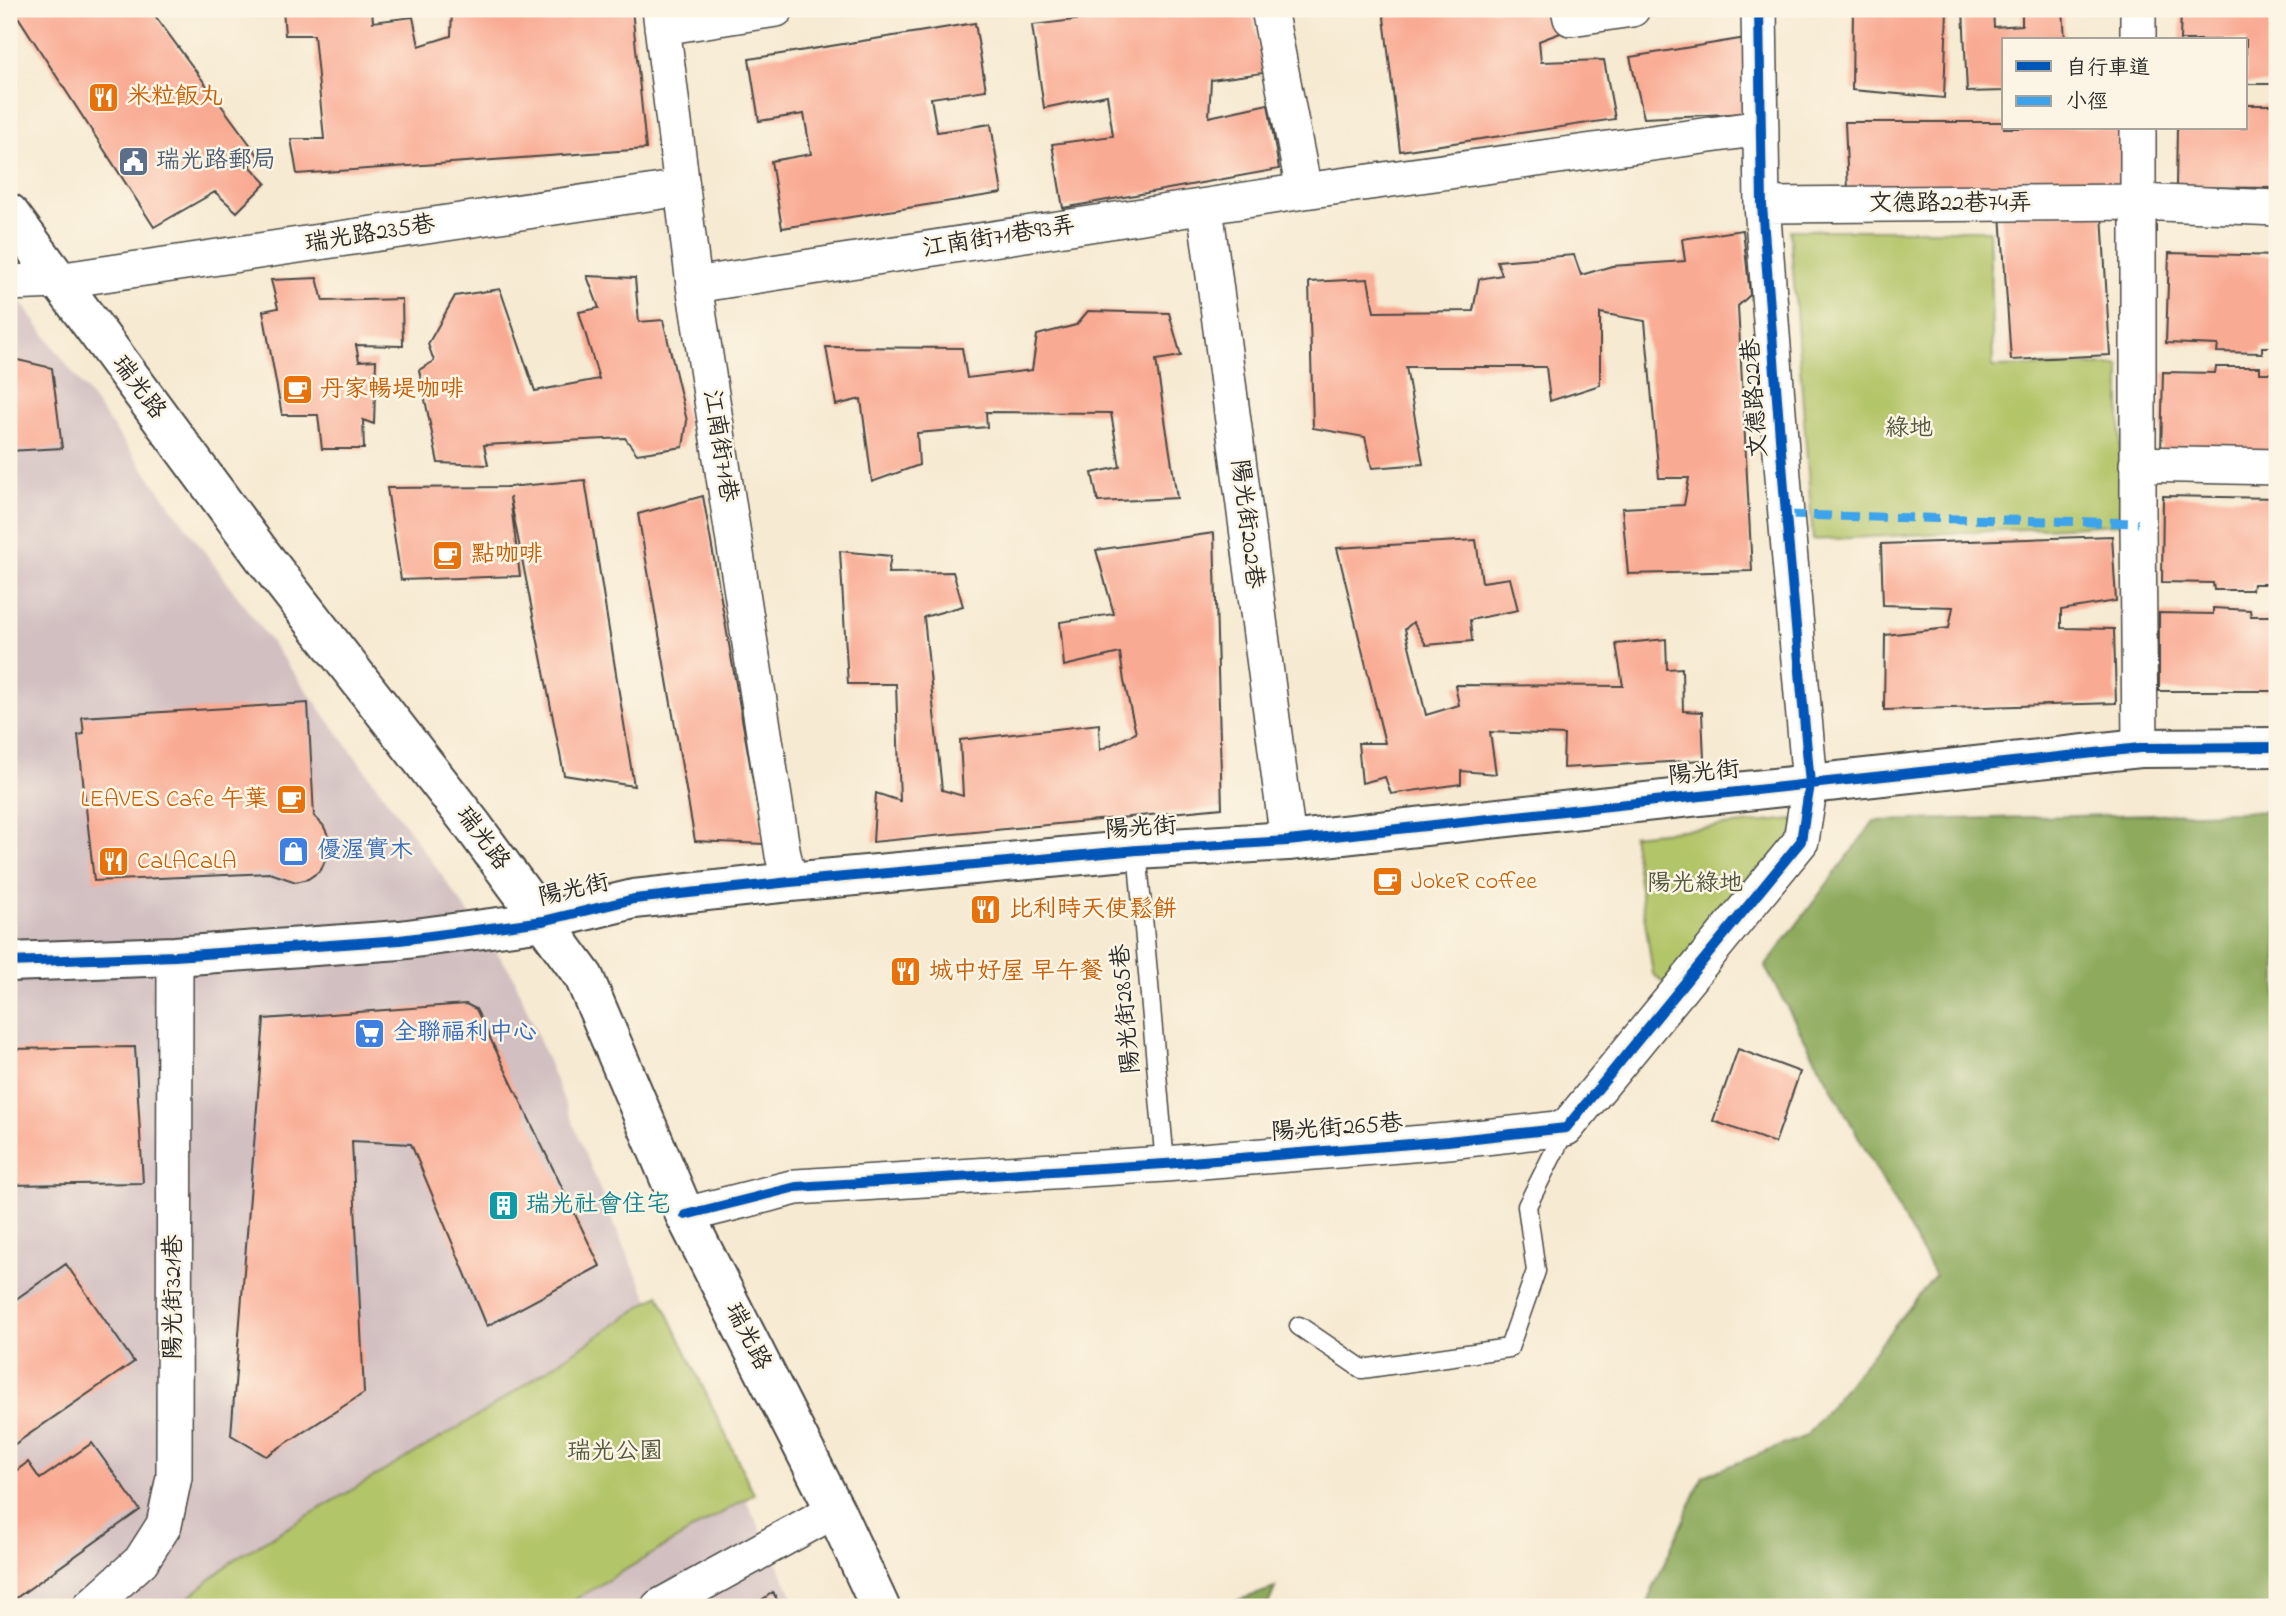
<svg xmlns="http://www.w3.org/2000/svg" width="2286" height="1616" font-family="'Indie Flower','LXGW WenKai TC',sans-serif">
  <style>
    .industrial { fill: #d2bfc1 }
    .green { fill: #b3c569; stroke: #6f784a; stroke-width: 2 }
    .forest { fill: #8eaa5d; stroke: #5c6a44; stroke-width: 2 }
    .building { fill: #f9aa93 }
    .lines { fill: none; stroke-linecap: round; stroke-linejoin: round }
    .lane-casing { stroke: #494844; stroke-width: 21 }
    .street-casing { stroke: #494844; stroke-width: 38 }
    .secondary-casing { stroke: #494844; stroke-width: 42 }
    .lane { stroke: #fff; stroke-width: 18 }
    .street { stroke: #fff; stroke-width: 35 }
    .secondary { stroke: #fff; stroke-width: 38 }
    .quiet { stroke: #3ea3eb; stroke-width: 9; stroke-dasharray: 18 9; stroke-linecap: butt }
    .cycleway-casing { stroke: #fcf5e5; stroke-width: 15 }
    .cycleway { stroke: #0057b8; stroke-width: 10 }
    .labels { text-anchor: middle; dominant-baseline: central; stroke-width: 5; stroke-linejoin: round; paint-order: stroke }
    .food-label { font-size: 24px; fill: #c56008; stroke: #fcf5e5; text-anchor: start }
    .service-label { font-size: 24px; fill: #4e5e75; stroke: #fcf5e5; text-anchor: start }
    .street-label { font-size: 24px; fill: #2b2b2b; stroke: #fcf5e5 }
    .park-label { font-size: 24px; fill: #54593e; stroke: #fcf5e5 }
    .shop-label { font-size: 24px; fill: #366cbe; stroke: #fcf5e5; text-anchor: start }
    .culture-label { font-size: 24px; fill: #0d838f; stroke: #fcf5e5; text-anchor: start }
  </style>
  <rect width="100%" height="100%" fill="#fcf5e5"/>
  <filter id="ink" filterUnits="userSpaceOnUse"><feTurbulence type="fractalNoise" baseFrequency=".0143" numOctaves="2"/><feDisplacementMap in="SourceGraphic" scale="14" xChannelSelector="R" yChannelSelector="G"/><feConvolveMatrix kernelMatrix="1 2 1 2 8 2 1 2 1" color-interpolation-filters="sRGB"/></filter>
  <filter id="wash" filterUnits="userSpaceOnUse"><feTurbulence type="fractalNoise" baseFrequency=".00686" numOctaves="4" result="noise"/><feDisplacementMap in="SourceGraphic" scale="28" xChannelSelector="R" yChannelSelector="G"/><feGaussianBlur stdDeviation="1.57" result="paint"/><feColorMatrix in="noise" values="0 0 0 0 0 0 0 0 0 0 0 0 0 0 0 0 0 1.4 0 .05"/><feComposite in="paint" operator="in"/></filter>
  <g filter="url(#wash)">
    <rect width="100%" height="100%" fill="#f6ead2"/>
    <path class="industrial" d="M9 286 407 827 513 975 623 1246 798 1607H9Z"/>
    <path class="green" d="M1790 230H1989L1993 367 2120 365V524L1813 540Z
      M1794 819 1801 841 1676 993 1653 974 1632 835Z
      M659 1295 754 1494 562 1607H177L236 1558 481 1414Z"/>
    <path class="forest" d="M2277 811V1607H1645L1703 1476 1806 1436 1935 1276 1765 967 1874 821Z
      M1275 1588 1267 1607H1218Z"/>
    <g id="blocks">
      <path class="building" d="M13 9H150L260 158 249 165 266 183 237 212 215 192 154 227Z
        M283 9H372L373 22 413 17 419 46 451 36 452 9H632L646 149 297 174 291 139H324L314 35H285Z
        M1168 9H1252L1263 73 1211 80 1209 117 1268 104 1279 169 1063 208 1052 144 1113 136 1107 95 1044 108 1032 25Z
        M1383 9H1559L1563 32 1539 41 1541 62 1604 60 1615 119 1400 151Z
        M1853 9H1947L1944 98 1852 90Z
        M1963 9H1993L1994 27 2022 25V9H2063L2065 40H2004V91L1967 92Z
        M2181 9H2277V84H2246V40H2180Z
        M975 23 986 90 931 98 937 132 991 124 1002 193 782 228 771 161 811 154 804 114 759 121 749 59Z
        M1746 38 1748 113 1644 118 1630 57Z
        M2246 105H2277V188L2176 187 2177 128H2246Z
        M1845 122H2004V128H2134V194L1848 190Z
        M2102 213 2110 355 2011 360 2001 214Z
        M1743 230 1750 295 1738 306 1752 571 1628 574 1622 508 1684 505 1689 478H1659L1645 321 1600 313V385L1550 401 1546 367H1406L1423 464 1372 468 1365 437 1313 428 1309 282 1368 279 1374 312 1473 311 1479 279 1502 275 1497 261 1574 255 1581 275 1612 266 1685 261 1682 239Z
        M2169 253 2277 256V347H2262V353L2217 352 2218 345 2166 343Z
        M587 276 635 278 639 322 663 320 687 421 683 447 637 454 625 438 484 445 488 465 438 463 419 370 434 361 428 344 455 296 500 289 535 391 599 379 579 312 599 308Z
        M317 278 323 301 402 299 403 346 356 345 359 361 376 360 374 424 363 420 364 449H322L318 415H282L263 311 278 308 271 280Z
        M1088 311 1169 313 1181 356 1156 360 1177 498 1098 502 1092 473 1120 467 1111 413 986 412 987 427 917 433 919 465 872 482 861 399 836 405 826 347 962 348 967 378 1032 370 1037 335 1076 325Z
        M9 358 52 368 62 448 9 451Z
        M2216 367H2260V373H2277V455L2161 453 2163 372 2215 373Z
        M585 480 634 786 564 775 510 497 520 576 401 580 387 488 508 487Z
        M703 496 764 844 695 841 638 514Z
        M2163 496 2277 498V584H2253L2252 590H2214L2213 583 2162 582Z
        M1214 533 1222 808 873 842 876 793 900 801 896 684H848L840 551 891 556 888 573 953 572 963 606 924 617 942 790 963 796 960 740 1099 724 1100 750 1136 733 1124 681 1120 653 1064 666 1060 622 1114 614 1096 550Z
        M2112 536 2116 601 2061 610V628L2114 629 2116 703 1884 710 1885 635 1949 628 1953 607 1883 605 1881 544Z
        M1476 540 1482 582 1510 578 1518 610 1470 620 1472 641 1426 645 1413 622 1405 629 1426 715 1459 705 1455 685 1623 686 1616 644 1666 639 1667 669 1682 668 1683 711 1702 712 1704 760 1563 768 1564 735 1490 732 1496 774 1461 771V784L1391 794 1385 777 1362 783 1358 743H1385L1337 548Z
        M2213 608 2250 610 2251 616H2277V691H2159V613L2213 614Z
        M308 703 314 816 323 825 329 837V851L321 870 308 879 296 882 270 873 94 881 78 735 84 734 82 717Z
        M466 1004 476 1009 600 1266 487 1326 411 1144 352 1141 364 1393 266 1456 231 1435 264 1019Z
        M135 1047 143 1183 9 1185V1049Z
        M1738 1049 1800 1072 1775 1143 1713 1121Z
        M66 1264 134 1362 9 1448V1304Z
        M92 1443 140 1510 9 1603V1476L28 1462 40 1479Z
        M773 1592 781 1607H747L760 1601Z"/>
    </g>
  </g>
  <g filter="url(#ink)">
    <use href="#blocks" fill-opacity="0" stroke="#494844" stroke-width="2"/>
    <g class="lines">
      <defs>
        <path id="lane" d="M1137 850 1165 1164
          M1299 1326 1362 1369 1509 1348 1536 1271 1527 1206 1566 1128"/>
        <path id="street" d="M660 9 694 285 783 855 790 882
          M1269 9 1304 191
          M1569 9 1571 18 1632 9
          M2138 9V40
          M662 27 776 9
          M2138 128V523L2140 748
          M1762 205 2138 202 2277 208
          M1205 207 1288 841
          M9 283 57 281 682 188
          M694 285 1304 191 1761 128
          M2137 464 2277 467
          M685 1215 796 1187 1165 1164 1448 1141 1566 1128 1801 841 1810 784 1786 515 1762 205 1759 9
          M90 1607 141 1561 164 1525 174 1477 175 956
          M659 1607 835 1510"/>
        <path id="secondary" d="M9 213 262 555 473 826 584 977 685 1215 835 1510 880 1607
          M9 962 175 956 400 940 543 921 634 899 790 882 1137 850 1288 841 2140 748 2277 747"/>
      </defs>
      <use href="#lane" class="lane-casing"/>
      <use href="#street" class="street-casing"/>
      <use href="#secondary" class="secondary-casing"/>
      <use href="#lane" class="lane"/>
      <use href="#street" class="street"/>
      <use href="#secondary" class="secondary"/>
      <path class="quiet" d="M1786 515 2138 523"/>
      <defs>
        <path id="cycleway" d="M9 962 175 956 400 940 543 921 634 899 790 882 1137 850 1288 841 2140 748 2277 747
          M685 1215 796 1187 1165 1164 1448 1141 1566 1128 1801 841 1810 784 1786 515 1762 205 1759 9"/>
      </defs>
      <use href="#cycleway" class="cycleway-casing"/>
      <use href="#cycleway" class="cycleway"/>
    </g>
  </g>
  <defs>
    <symbol id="restaurant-square" viewBox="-11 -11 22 22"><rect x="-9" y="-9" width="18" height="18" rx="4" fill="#e8710a" stroke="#fcf5e5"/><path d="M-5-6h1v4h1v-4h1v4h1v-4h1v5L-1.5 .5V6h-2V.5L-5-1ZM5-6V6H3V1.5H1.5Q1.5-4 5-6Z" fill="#fff"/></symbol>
    <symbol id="civic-square" viewBox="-11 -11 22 22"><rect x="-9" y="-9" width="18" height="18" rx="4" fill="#5c6f8a" stroke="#fcf5e5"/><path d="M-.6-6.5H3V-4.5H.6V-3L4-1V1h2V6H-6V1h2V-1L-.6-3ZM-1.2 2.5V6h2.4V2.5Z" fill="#fff"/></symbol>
    <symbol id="cafe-square" viewBox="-11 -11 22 22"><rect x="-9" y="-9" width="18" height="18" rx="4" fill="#e8710a" stroke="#fcf5e5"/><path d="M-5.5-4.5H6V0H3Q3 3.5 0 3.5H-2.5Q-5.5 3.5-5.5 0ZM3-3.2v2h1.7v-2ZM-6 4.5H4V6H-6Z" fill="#fff"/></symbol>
    <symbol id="shop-square" viewBox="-11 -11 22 22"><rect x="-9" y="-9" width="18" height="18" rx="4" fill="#3f7fe0" stroke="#fcf5e5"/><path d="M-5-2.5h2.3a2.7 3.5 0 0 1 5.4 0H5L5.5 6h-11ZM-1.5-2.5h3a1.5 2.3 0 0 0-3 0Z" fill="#fff"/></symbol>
    <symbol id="supermarket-square" viewBox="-11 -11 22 22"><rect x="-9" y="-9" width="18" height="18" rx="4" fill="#3f7fe0" stroke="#fcf5e5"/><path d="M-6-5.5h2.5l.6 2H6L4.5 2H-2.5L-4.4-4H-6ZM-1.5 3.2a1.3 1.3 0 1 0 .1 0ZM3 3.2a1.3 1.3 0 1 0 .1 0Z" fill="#fff"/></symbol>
    <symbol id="building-square" viewBox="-11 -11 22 22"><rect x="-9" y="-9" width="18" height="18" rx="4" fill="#0f9aa8" stroke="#fcf5e5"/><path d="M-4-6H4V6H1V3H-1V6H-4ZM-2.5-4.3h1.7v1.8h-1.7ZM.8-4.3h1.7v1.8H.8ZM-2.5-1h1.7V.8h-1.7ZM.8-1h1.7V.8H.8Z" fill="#fff"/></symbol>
  </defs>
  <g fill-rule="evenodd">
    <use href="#restaurant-square" x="86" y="80" width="35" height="35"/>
    <use href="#civic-square" x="116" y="144" width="35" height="35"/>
    <use href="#cafe-square" x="280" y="372" width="35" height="35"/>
    <use href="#cafe-square" x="430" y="538" width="35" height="35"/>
    <use href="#cafe-square" x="274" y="782" width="35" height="35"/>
    <use href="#shop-square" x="276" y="834" width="35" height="35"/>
    <use href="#restaurant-square" x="96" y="844" width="35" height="35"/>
    <use href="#cafe-square" x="1370" y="864" width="35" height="35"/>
    <use href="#restaurant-square" x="968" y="892" width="35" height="35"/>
    <use href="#restaurant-square" x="888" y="954" width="35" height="35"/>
    <use href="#supermarket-square" x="352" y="1016" width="35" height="35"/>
    <use href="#building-square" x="486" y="1188" width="35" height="35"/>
  </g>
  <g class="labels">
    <g class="food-label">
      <text x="127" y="97">米粒飯丸</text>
      <text x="320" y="390">丹家暢堤咖啡</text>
      <text x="471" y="555">點咖啡</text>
      <text x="268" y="800" text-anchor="end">LEAVES Cafe 午葉</text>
      <text x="137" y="862">CaLACaLA</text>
      <text x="1411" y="882">JokeR coffee</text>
      <text x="1009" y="910">比利時天使鬆餅</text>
      <text x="929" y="972">城中好屋 早午餐</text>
    </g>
    <g class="service-label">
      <text x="156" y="161">瑞光路郵局</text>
    </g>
    <g class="street-label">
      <text x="1950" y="204">文德路22巷74弄</text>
      <text transform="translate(370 235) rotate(-9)">瑞光路235巷</text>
      <text transform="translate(999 238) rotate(-9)">江南街71巷93弄</text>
      <text transform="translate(138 388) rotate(53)">瑞光路</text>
      <text transform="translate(1756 398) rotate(-94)">文德路22巷</text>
      <text transform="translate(719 446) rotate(81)">江南街71巷</text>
      <text transform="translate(1246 524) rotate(83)">陽光街202巷</text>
      <text transform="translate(1704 774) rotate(-6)">陽光街</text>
      <text transform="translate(1141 829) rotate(-4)">陽光街</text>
      <text transform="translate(482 839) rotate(53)">瑞光路</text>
      <text transform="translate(574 891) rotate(-13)">陽光街</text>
      <text transform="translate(1127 1009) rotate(-95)">陽光街285巷</text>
      <text transform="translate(1337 1129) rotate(-4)">陽光街265巷</text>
      <text transform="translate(174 1297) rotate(-90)">陽光街321巷</text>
      <text transform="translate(747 1337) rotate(63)">瑞光路</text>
    </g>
    <g class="park-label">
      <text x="1909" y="429">綠地</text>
      <text x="1695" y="884">陽光綠地</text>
      <text x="615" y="1452">瑞光公園</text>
    </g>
    <g class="shop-label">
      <text x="317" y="851">優渥實木</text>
      <text x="393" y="1033">全聯福利中心</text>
    </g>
    <g class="culture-label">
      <text x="526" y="1205">瑞光社會住宅</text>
    </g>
  </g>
  <rect width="2286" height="1616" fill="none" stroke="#fcf5e5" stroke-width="35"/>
  <rect x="2002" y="38" width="245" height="91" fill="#fcf5e5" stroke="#a8a49b" stroke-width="2"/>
  <rect x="2016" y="61" width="35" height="10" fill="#0057b8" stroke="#a8a49b" stroke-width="2"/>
  <text x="2066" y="74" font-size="21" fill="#2b2b2b">自行車道</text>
  <rect x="2016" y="96" width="35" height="10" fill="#3ea3eb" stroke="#a8a49b" stroke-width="2"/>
  <text x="2066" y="108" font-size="21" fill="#2b2b2b">小徑</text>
</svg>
